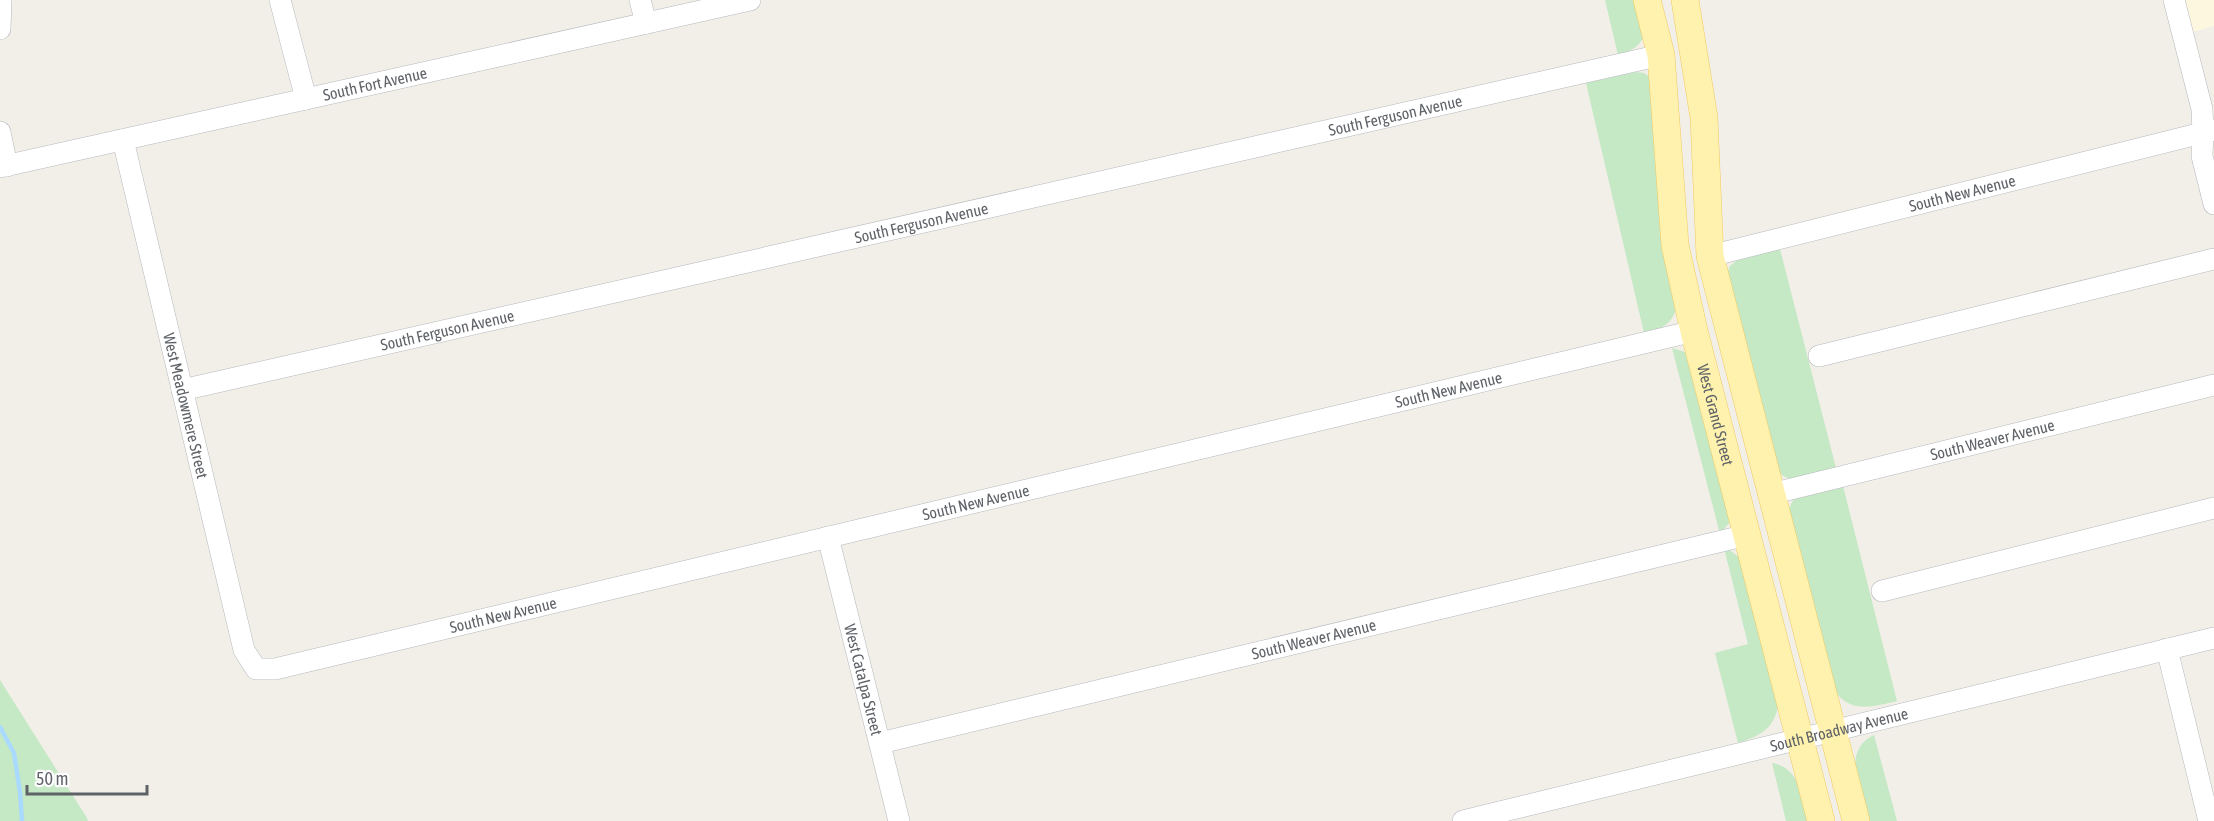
<svg xmlns="http://www.w3.org/2000/svg" width="2214" height="821" font-family="'Asap Condensed',sans-serif">
  <style>
    .commercial { fill: #fef7e0 }
    .green { fill: #c5e8c5 }
    .lines { fill: none; stroke-linecap: round; stroke-linejoin: round }
    .stream { stroke: #aadaff; stroke-width: 4.5 }
    .minor-casing { stroke: #b5b8bc; stroke-width: 22 }
    .major-casing { stroke: #f2c960; stroke-width: 28 }
    .minor { stroke: #fff; stroke-width: 21 }
    .major { stroke: #fff2af; stroke-width: 27 }
    .labels { text-anchor: middle; dominant-baseline: central; stroke-width: 4.5; stroke-linejoin: round; paint-order: stroke }
    .street-label { font-size: 16px; fill: #5f6368; stroke: #fff }
  </style>
  <rect width="100%" height="100%" fill="#f1efe8"/>
  <path class="commercial" d="M2185 0H2214V26L2193 32Z"/>
  <path class="green" d="M1605 0H1638L1643 38C1637 49 1629 51 1618 55Z
    M1636 72 1644 73 1650 77 1676 310C1670 326 1660 329 1644 333L1586 83Z
    M1780 249 1836 468 1790 479 1783 476 1778 471 1727 274 1730 266 1736 261Z
    M1672 348 1685 352 1689 357 1730 515 1729 523 1720 534Z
    M1842 482 1897 701C1875 706 1853 714 1836 693L1788 511 1794 498Z
    M1724 548 1731 551 1741 559 1778 707C1773 730 1759 736 1738 743L1715 653 1748 644Z
    M0 680 87 818 88 821H0Z
    M1874 735 1897 821H1865C1860 793 1841 750 1874 735Z
    M1772 763C1800 767 1803 799 1810 821H1786Z"/>
  <g class="lines">
    <path class="stream" d="M0 727 14 753 20 792 22 821"/>
    <defs>
      <g id="minor">
        <path d="M280 0 306 99"/>
        <path d="M640 0 646 23"/>
        <path d="M2174 0 2202 109 2203 132 2202 156 2214 204"/>
        <path d="M0 29 1 0"/>
        <path d="M0 132 7 166"/>
        <path id="s1" d="M123 140 244 650 256 669H275L1694 331"/>
        <path id="s2" d="M0 167 750 0"/>
        <path id="s3" d="M1710 256 2214 130"/>
        <path d="M1819 356 2214 259"/>
        <path id="s4" d="M182 390 1661 55"/>
        <path id="s5" d="M1771 494 2214 385"/>
        <path id="s6" d="M828 537 899 821"/>
        <path d="M1882 591 2214 508"/>
        <path d="M2167 649 2209 821"/>
        <path id="s7" d="M880 743 1747 535"/>
        <path id="s8" d="M1463 821 2214 638"/>
      </g>
      <g id="major">
        <path id="s9" d="M1647 0 1661 55 1675 245 1694 331 1821 821"/>
        <path d="M1685 0 1704 118 1710 256 1856 821"/>
      </g>
    </defs>
    <use href="#minor" class="minor-casing"/>
    <use href="#major" class="major-casing"/>
    <use href="#minor" class="minor"/>
    <use href="#major" class="major"/>
  </g>
  <g class="labels">
    <g class="street-label">
      <text stroke="none"><textPath href="#s2" startOffset="384">South Fort Avenue</textPath></text>
      <text stroke="none"><textPath href="#s4" startOffset="1244">South Ferguson Avenue</textPath></text>
      <text stroke="none"><textPath href="#s3" startOffset="260">South New Avenue</textPath></text>
      <text stroke="none"><textPath href="#s4" startOffset="758">South Ferguson Avenue</textPath></text>
      <text stroke="none"><textPath href="#s4" startOffset="272">South Ferguson Avenue</textPath></text>
      <text stroke="none"><textPath href="#s1" startOffset="1772">South New Avenue</textPath></text>
      <text stroke="none"><textPath href="#s1" startOffset="273">West Meadowmere Street</textPath></text>
      <text stroke="none"><textPath href="#s9" startOffset="422">West Grand Street</textPath></text>
      <text stroke="none"><textPath href="#s5" startOffset="228">South Weaver Avenue</textPath></text>
      <text stroke="none"><textPath href="#s1" startOffset="1286">South New Avenue</textPath></text>
      <text stroke="none"><textPath href="#s1" startOffset="800">South New Avenue</textPath></text>
      <text stroke="none"><textPath href="#s7" startOffset="446">South Weaver Avenue</textPath></text>
      <text stroke="none"><textPath href="#s6" startOffset="147">West Catalpa Street</textPath></text>
      <text stroke="none"><textPath href="#s8" startOffset="387">South Broadway Avenue</textPath></text>
    </g>
  </g>
  <path d="M27 785v9h120v-9" fill="none" stroke="#5f6368" stroke-width="3"/>
  <text x="36" y="785" font-size="18" fill="#5f6368" stroke="#ffffff" stroke-width="4.5" paint-order="stroke">50 m</text>
</svg>
